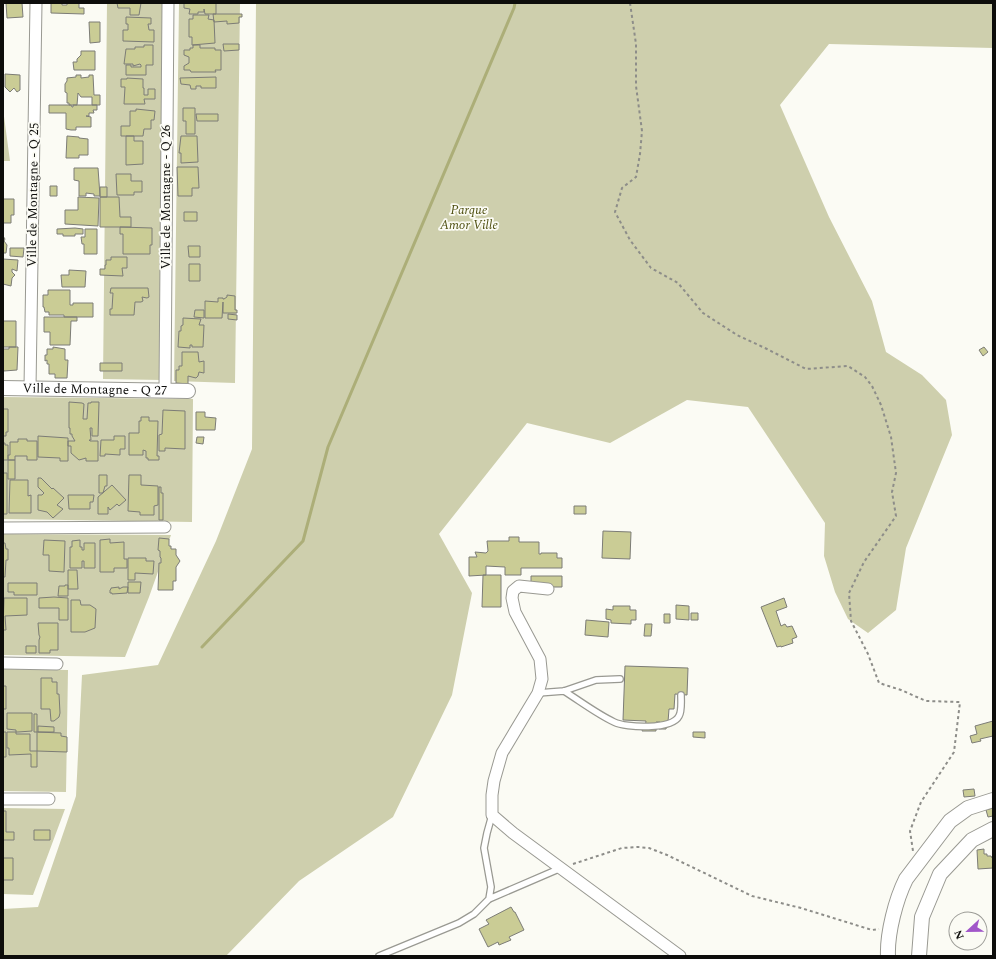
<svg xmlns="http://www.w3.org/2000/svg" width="996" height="959" font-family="Spectral,serif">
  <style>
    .green { fill: #cecfad }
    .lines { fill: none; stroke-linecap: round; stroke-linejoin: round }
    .stream { stroke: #acae78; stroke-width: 3 }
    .building { fill: #cacc95; stroke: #7c7c76 }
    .service-casing { stroke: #999992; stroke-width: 8 }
    .minor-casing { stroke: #999992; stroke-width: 13 }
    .tertiary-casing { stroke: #999992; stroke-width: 16 }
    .path { stroke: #8d8d89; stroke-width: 2; stroke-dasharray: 3 3; stroke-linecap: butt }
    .service { stroke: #fff; stroke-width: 5.5 }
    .minor { stroke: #fff; stroke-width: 11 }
    .tertiary { stroke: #fff; stroke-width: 14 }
    .labels { text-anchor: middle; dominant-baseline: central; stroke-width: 3.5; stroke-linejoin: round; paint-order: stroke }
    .street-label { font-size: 13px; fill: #0d0d0b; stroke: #fbfbf4 }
    .park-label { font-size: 13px; font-style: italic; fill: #505112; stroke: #fbfbf4 }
  </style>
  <rect width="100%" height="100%" fill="#fbfbf4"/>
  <path class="green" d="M107 3H166L162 380 103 379Z
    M179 3H240L235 383 174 381Z
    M256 3H993V48L829 44 780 105 829 217 872 301 886 352 922 375 946 400 952 435 906 548 896 610 868 633 848 619 835 592 824 556 825 523 748 407 687 400 610 443 527 423 439 534 472 593 452 695 393 817 299 881 226 956H3V909L38 907 76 796 82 675 158 665 216 541 252 449Z
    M3 109 10 161H3Z
    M3 397 193 399 192 522 3 519Z
    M3 534 171 535 149 597 125 657 3 655Z
    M3 669 68 670 66 792 3 791Z
    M3 808 65 809 33 895 3 894Z"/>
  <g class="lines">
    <path class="stream" d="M202 647 303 541 328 447 514 8 515 3"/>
  </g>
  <path class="building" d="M6 3H22L23 17 7 18Z
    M51 3H62V5H67V3H79V8H84V14L51 13Z
    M117 3H141L139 15H130V8H118Z
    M184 3H216V14H205L204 9V12H198V14H189L190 9 184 8Z
    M213 14H242V17H239V23L227 24V21L214 22Z
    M193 15H209L208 19 214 20 215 43 192 45V37H189V19H193Z
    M126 17 151 18V24H148L149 30H154V42L123 41V30H128V24H126Z
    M89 22H100V42L90 43Z
    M223 44H239V50L224 51Z
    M144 45H153V65H146V75H126V65H131V67H141V65L140 64 133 66V64H124L126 49H135V47H144Z
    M193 45H200V48H215V50H221V70H215L216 72H191L190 70H184V66L189 63V57L184 55V50H190V48H193Z
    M81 51H95V70H74L73 62H77V59L81 55Z
    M5 74 20 75V90L17 92 14 88 10 92 5 87Z
    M76 75H81V78L89 77V75H93L94 95H100V105H92V97H81L78 93 77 105H69V103H67V93L65 92V84L67 81V78L76 77Z
    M216 77V88H201V86H196V89H191L190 85 181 84 180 78Z
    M127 78 143 79V88H144V95H148V89H155V99H144L145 104H124L125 87H121V79H127Z
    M49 105H71L72 107H73V105H97V110H93L94 113H89V116H86L91 117V127H76V130H71L66 129V113H49Z
    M183 108H195V134H186V121H183Z
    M136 109 155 111 154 120H151V129H144L143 136H121V126H130V111H136Z
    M196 114H218V121H197Z
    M67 136 79 137V138L88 139V155H79V158H66Z
    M126 136H134V141H143V164L126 165Z
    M181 136H197L198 162 181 163V153H179Z
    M177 167H198L199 188H192V196H178Z
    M74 168H98L100 196H94V194L86 193V196H79V181L74 180Z
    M116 174H131V181H142V192H134V195H117Z
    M50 186H57V196H50Z
    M100 187H107V197H100Z
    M78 197 99 198 98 226 65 224V210H78Z
    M100 197H119L120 217H131V227H100Z
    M3 199H14V215H11V223H3Z
    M184 212H197V221H184Z
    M120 227 152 228V245H150V254H123V234H120Z
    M75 228 83 229V234H75V236H63V234H57V229Z
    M85 229H97V254H84V244H82L81 237H85Z
    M3 236 5 239 4 241 7 245 6 253H3Z
    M188 246H200V257H189Z
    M10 248H24L23 257 10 256Z
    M111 257H127V268H122L123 276 100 275V269H105V265H106V260H111Z
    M3 259 18 260 17 271 12 269V272L15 275 12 278 11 286 3 284Z
    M189 264H200V281H189Z
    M69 270 86 271 85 287H62L61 275H69Z
    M111 288H148L149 297 147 298 142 297 143 301 141 302H135L134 315H110V309H112L113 293H110Z
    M48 290H70V305H73V303H93V317H64V315H49V312H45L44 307H43V295H48Z
    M227 295 235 296V310H237V313H223V302L222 318H205V301L218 302V298H223V299H224L227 297Z
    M195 310H204V318L194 317Z
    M228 314 237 315V320L228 319Z
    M44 317H77V321H71L70 345H50V332H44Z
    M183 318 201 319 199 325H204L203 347H192V345H190V348L178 347 179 331H181V326L183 325Z
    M3 321H16V347H3Z
    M9 347H18L17 370 4 371 3 369V349H9Z
    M53 347 65 349V360H68L67 378H55V374H49V364H47V360L45 361V355H47V349H53Z
    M984 347 988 352 983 356 979 350Z
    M182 352H198L199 362 204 361V373L199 372 198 376 196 378 188 376V384L176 383V370H179V366H182Z
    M100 363H122V371H100Z
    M69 402 82 403 84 404 83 419H87L88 403H91V402H99L98 436H92V428H90L91 440H89L90 441H98V461H86V458L79 460 71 453V446H68V441H75L72 436V434H70V428H69Z
    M3 409H8V432H6V436H3Z
    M163 410 185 411V449L165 448V451H159V435L162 434Z
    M196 412H205V417L216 418 215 430H196Z
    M141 417H149V421H158L157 456H159V460H148V458H146V451L143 450V455H129V433H139V421H141Z
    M38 436 68 438V461H60V458L38 457Z
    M114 436H125V449H120V455L105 454V456H100L101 440H114Z
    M197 437H204L203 444 196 443Z
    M18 439H27V441H37V460H27V456H15V460H8V455H10V442H18Z
    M3 443H5V445H8V460H3Z
    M8 460H15V479H8Z
    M3 473H7V514H3Z
    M99 475H107V486H105L103 493H99Z
    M129 475H141V485L158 486V505L154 506V515H140V512L128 511Z
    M38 478H41L52 489 53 488 64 498 57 505 63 509 53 518 47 512 38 510V495H42L44 493 38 487Z
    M10 480H28V496L31 495V513H9Z
    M112 485 126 500 119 506 117 504 110 510 108 507V514H98V497Z
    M159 487H161V493H163V520H159Z
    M68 495H94L93 502H90V509H69Z
    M574 506H586V514H574Z
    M603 531 631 532 630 559 602 558Z
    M509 537H519V542H539V554H541V553H557V558H562V568H521V575H505V567L486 566V575L469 576V557H477L475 552 486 553 488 551 487 541H509Z
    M159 538 169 539V546H171V549H176V555L180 561 176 567V581H173V590H158L159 563H161V558L160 557V551L158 550Z
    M110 539V543L124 542V559H127V568H114V572H100V540Z
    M44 540 65 541 64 572 49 571V555H43Z
    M80 540V547H82V550H84V543H95V568H84V561H82V568H70V547H72V541Z
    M3 543H5L6 549H8V560H6L5 577H3Z
    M128 558H146V561H154L153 574 135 573V580H128Z
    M68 570H77L78 589H68Z
    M483 575H501V607H482Z
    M531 576H562V587H531Z
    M128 582H141L140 593H128Z
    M8 583H37V595H14V592H8Z
    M65 585H68V596H58L59 586H65Z
    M119 587V589L123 587H128L127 593 112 594V593H110V590L111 589V588Z
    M54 597 68 598V620H59V608H39V598Z
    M4 598H27V615L5 616 6 630H3Z
    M784 598 787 607 776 611 781 626 785 624 787 627 792 626 797 637 792 639 793 643 781 647V646L777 647 761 607Z
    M71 600H80L81 605H90L96 609 95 628 85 632H71Z
    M676 605 689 606V620L676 619Z
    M613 606H630V610H636V620H631V624L611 623V620L606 619V609L613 610Z
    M691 613H698V620H691Z
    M664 614H670V623H664Z
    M586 620 609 622 608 637 585 635Z
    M38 623H58V650H50V653H39V640L40 637 39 635Z
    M645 624H652L651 636H644Z
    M26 646H36V653H26Z
    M625 666 688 668 687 695 675 694 674 709H669L668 722H667L666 729H659L660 722H656V731H642L643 728H645L646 721 623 720Z
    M41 678H52V682H57V694H59L60 713 59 717 54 721H51L50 709H41Z
    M3 686H6V709H3Z
    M7 713H32V731L18 732H16V730L7 729Z
    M34 714H37V732H34Z
    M993 721V736L980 739 981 741 972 743 970 736 977 734 975 726Z
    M38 726 54 727V732H38Z
    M3 732H6V757H3Z
    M7 732H16V734H30V751H37V767H31V754L9 755V748H7Z
    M37 732 61 733V736L67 737V752L37 751Z
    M693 732H705V738L693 737Z
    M974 789 975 796 964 797 963 790Z
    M993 808V816L988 817 986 810Z
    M3 811H6V832H14V840H3Z
    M34 830H50V840H34Z
    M984 849V854H987V856H991L992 858H993V868L978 869 977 850Z
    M3 858H13V880H3Z
    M511 907 514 912H515L524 930 509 937 511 940 499 945 498 942 488 947 479 929 489 924 486 920Z"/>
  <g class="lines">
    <defs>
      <path id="service" d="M564 691C580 701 597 714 614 722 626 728 672 730 679 716 682 711 681 701 681 695
        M538 693 564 691 596 680 620 679
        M489 899 491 887 484 848 487 833 492 815
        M379 956 459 923 474 914 489 899 561 868"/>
      <path id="minor" d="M30 388 36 3
        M165 390 168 3
        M3 528 165 527
        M548 589 519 586 513 591 512 598 515 612 540 659 542 679 538 693 502 753 494 781 492 795V815L513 833 680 956
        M3 663 57 664
        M3 799H49"/>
      <g id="tertiary">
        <path id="s1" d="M3 388 188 391"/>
        <path d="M888 956C887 933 896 899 906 879L950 821 968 808 993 800"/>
        <path d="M919 956 922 917 940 874 972 840 993 829"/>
      </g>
    </defs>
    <use href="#service" class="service-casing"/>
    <use href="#minor" class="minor-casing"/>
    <use href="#tertiary" class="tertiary-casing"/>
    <path class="path" d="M630 3 636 44V86L642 131 640 154 636 177 622 188 615 212 630 240 651 268 678 283 703 313 737 335 767 349 806 369 848 366 865 377 872 386 881 405 891 437 896 473 892 492 896 516 864 562 849 593 851 621 868 654 879 683 901 690 926 701 960 702 954 752 921 802 910 831 913 851
      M573 864 622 848 638 847 649 848 667 855 752 896 801 908 872 930 879 929"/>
    <use href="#service" class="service"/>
    <use href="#minor" class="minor"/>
    <use href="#tertiary" class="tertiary"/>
  </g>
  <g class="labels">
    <g class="street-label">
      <text transform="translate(33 195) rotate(-89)">Ville de Montagne - Q 25</text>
      <text transform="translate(166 197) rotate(-90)">Ville de Montagne - Q 26</text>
      <text stroke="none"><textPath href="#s1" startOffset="92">Ville de Montagne - Q 27</textPath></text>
    </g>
    <g class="park-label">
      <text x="469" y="210">Parque<tspan x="469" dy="15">Amor Ville</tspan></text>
    </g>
  </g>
  <rect width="996" height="959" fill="none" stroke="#0d0d0b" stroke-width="8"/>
  <g transform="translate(968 931) rotate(248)"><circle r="19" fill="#fbfbf4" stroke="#9c9c97"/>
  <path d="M0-3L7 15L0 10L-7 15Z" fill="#a156c9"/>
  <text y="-6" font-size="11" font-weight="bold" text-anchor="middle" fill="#0d0d0b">N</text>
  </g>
</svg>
